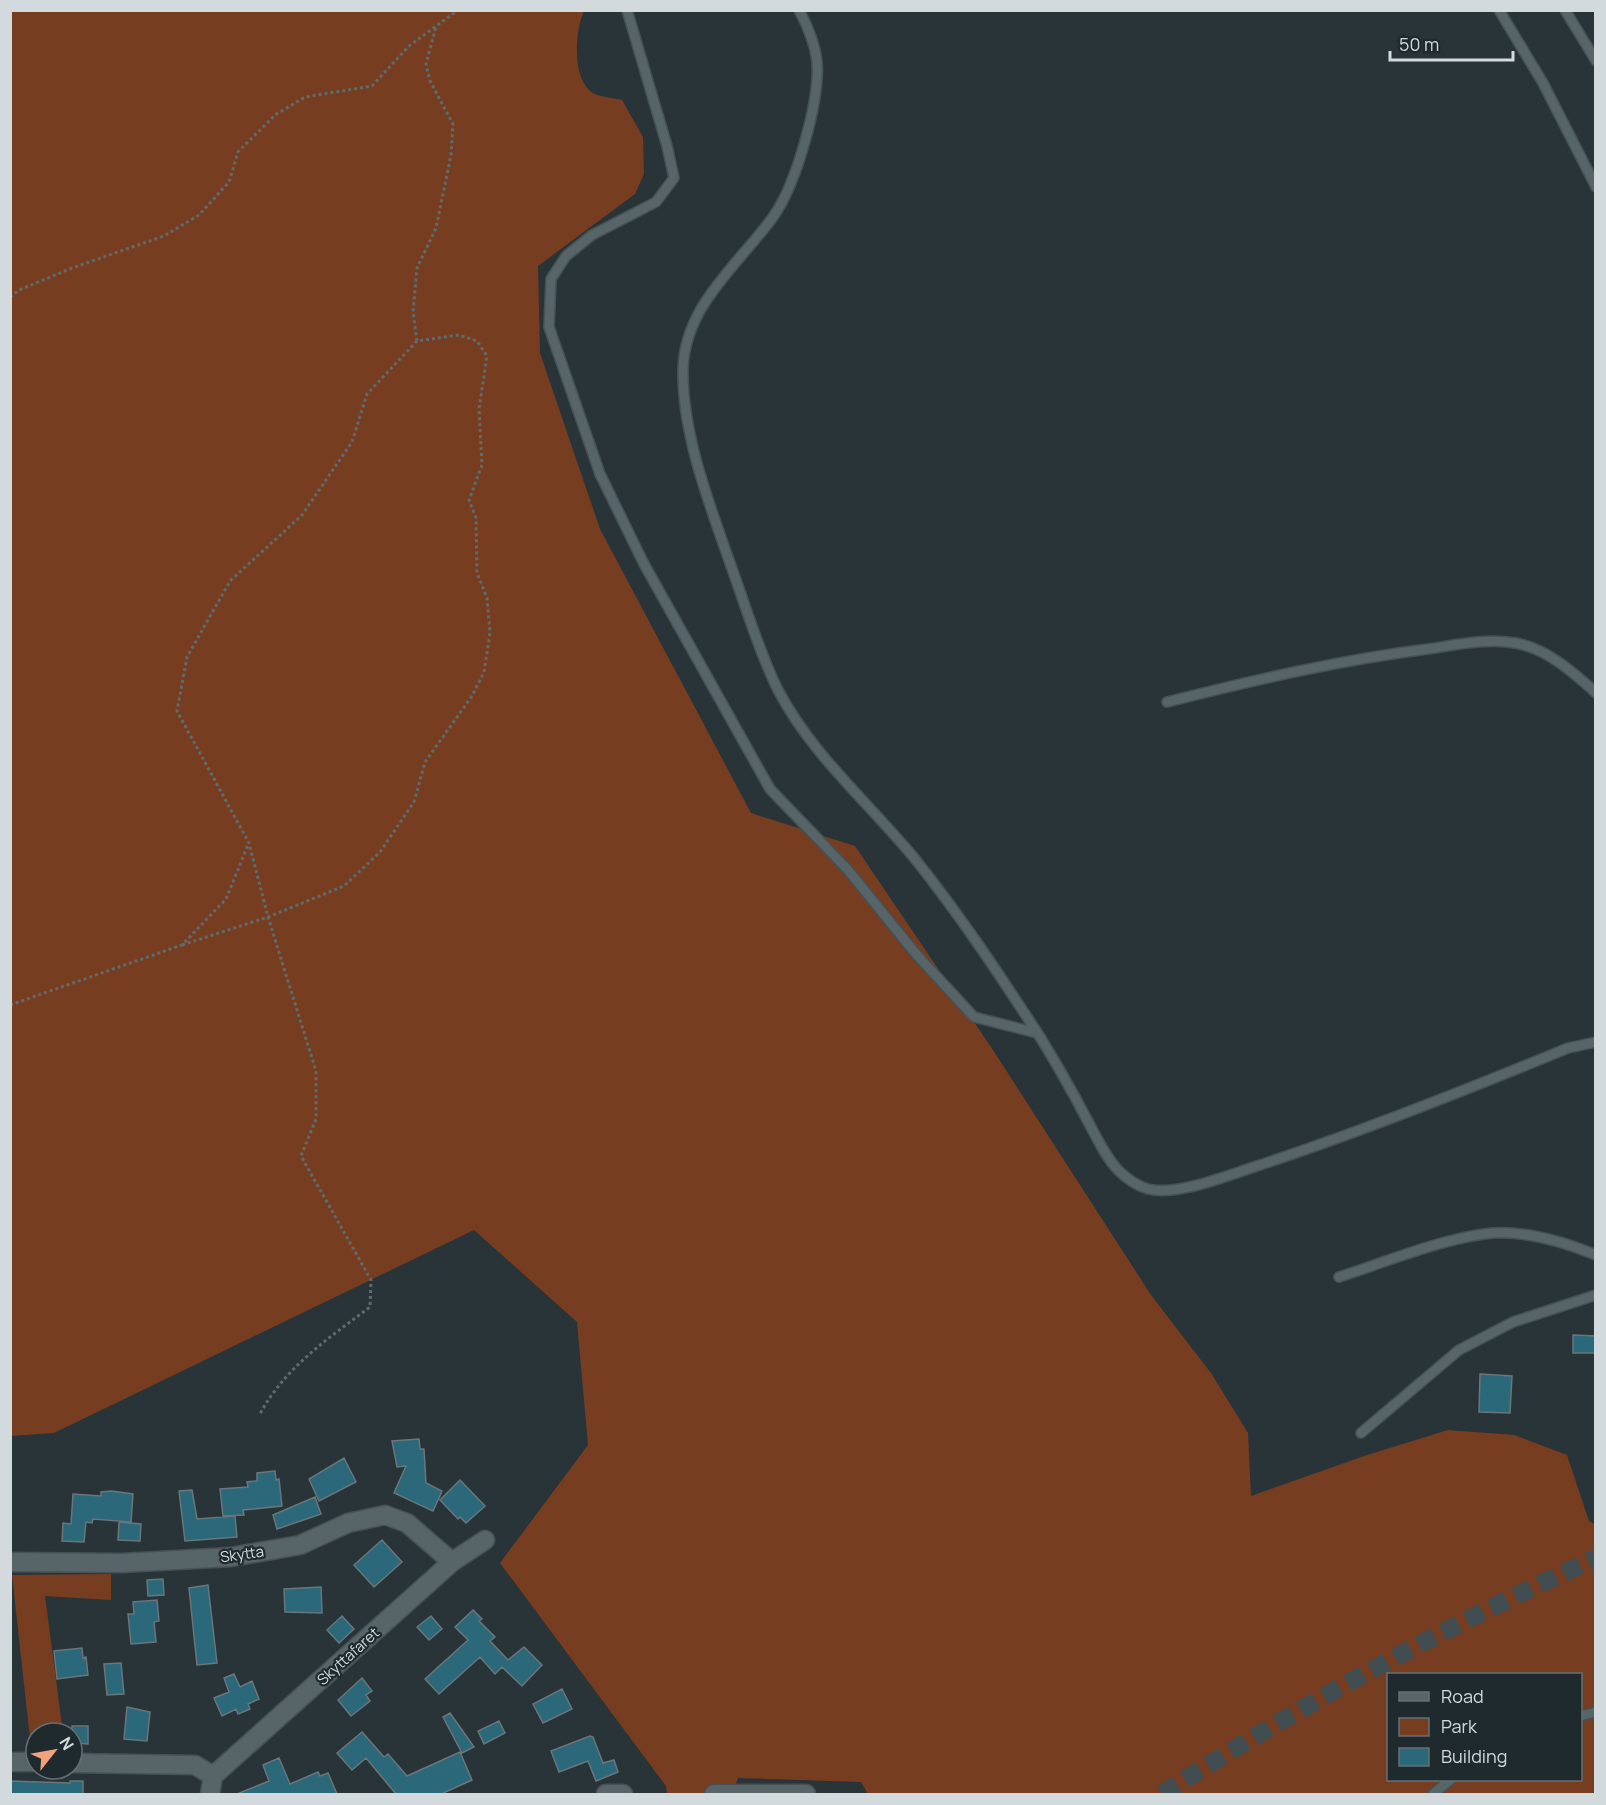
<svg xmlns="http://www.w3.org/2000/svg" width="1606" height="1805" font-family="Manrope,sans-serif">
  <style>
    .green { fill: #773d21; fill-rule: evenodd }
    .building { fill: #2a687a; stroke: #69767b; stroke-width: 1.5 }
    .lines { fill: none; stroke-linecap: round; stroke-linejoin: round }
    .trunk-tunnel { stroke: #424d51; stroke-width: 18; stroke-dasharray: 18 9; stroke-linecap: butt }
    .service-casing { stroke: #475154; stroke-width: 12 }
    .minor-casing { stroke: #475154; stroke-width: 21 }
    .path { stroke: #606b6e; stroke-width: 3; stroke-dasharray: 3 3; stroke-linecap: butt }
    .service { stroke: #576468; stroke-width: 9 }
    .minor { stroke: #576468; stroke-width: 18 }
    .labels { text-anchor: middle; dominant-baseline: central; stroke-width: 4.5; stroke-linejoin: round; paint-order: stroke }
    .street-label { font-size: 15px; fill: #d3dadd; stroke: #1e2a2e }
  </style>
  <rect width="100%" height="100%" fill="#283438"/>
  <path class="green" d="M11 11H584C575 31 572 75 590 91 597 97 613 98 622 100L643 137 644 174 635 194 538 266 540 353 600 529 751 813 855 846 991 1047 1151 1295 1211 1373 1248 1433 1251 1496 1367 1455 1448 1430 1514 1435 1567 1455 1589 1521 1595 1524V1794H868L861 1782 738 1778 732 1794H667L666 1786 500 1563 588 1445 577 1322 474 1230 54 1433 11 1436ZM1388 1674H1580V1780H1388Z
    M111 1574V1600L45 1596 63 1733H36V1756L32 1757 12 1575Z"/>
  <path class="building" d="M1573 1335 1596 1336V1353H1573Z
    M1480 1374 1512 1376 1510 1413 1479 1412Z
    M419 1439 420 1449H424L426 1483 442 1491 433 1511 394 1493 406 1466 397 1467 392 1441Z
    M344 1458 356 1482 319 1501 309 1479Z
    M275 1471 276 1480 279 1479 282 1506 243 1510 244 1515 223 1516 220 1489 248 1487 247 1482 257 1481V1473Z
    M460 1480 485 1506 466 1523 460 1517 458 1519 440 1500Z
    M192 1490 197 1519 235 1516 237 1537 185 1541 179 1491Z
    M111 1491 133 1494 131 1522 93 1519 92 1523 86 1522 84 1542 62 1541 63 1523 71 1524 73 1494 101 1496V1492Z
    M315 1497 321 1514 277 1529 273 1515Z
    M119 1522 141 1524 140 1541 118 1540Z
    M382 1540 402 1562 374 1587 354 1565Z
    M163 1579 164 1595 148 1596 147 1580Z
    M208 1585 217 1663 197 1665 189 1588Z
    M321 1587 322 1613 285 1612 284 1589Z
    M157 1600 159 1621 154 1622 156 1642 131 1644 128 1614H134L133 1602Z
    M473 1610 482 1619 479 1621 495 1637 490 1641 508 1660 524 1647 542 1665 522 1686 502 1667 495 1674 480 1657 439 1694 425 1679 468 1640 455 1627Z
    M342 1616 354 1629 339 1643 327 1630Z
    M431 1616 442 1629 429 1640 417 1627Z
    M82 1648 83 1658 86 1657 88 1675 57 1679 54 1651Z
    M121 1663 124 1694 107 1695 104 1664Z
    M234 1674 240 1687 252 1681 259 1699 248 1704 250 1709 238 1714 236 1709 222 1716 214 1698 229 1692 224 1678Z
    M362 1678 372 1691 366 1695 370 1701 351 1716 338 1700Z
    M562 1689 572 1709 543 1723 533 1704Z
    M127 1707 150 1712 147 1741 124 1739Z
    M450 1713 474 1747 462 1753 443 1717Z
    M499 1721 505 1733 484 1744 478 1731Z
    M72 1726H88V1744L72 1743Z
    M362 1732 384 1757 388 1754 407 1776 460 1752 472 1780 441 1794H396L366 1758 352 1770 337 1753Z
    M590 1736 593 1737 603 1763 614 1760 618 1772 596 1781 588 1761 559 1772 551 1751Z
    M279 1758 290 1784 318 1772 320 1776 328 1773 337 1794H237L269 1781 263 1765Z
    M10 1781 70 1783V1781H83V1794H10Z"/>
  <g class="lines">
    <path class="trunk-tunnel" d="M1162 1794C1301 1705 1445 1627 1596 1558"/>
    <defs>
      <path id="service" d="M627 10 667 146 674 178 656 202 592 235 566 256 551 279 549 327 600 474 644 564 770 789 848 870 916 954 974 1017 1037 1033
        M799 10C808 27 815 43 817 62 820 101 796 185 773 217 738 265 684 306 683 370 682 439 714 516 736 580 749 617 761 656 778 690 812 755 869 803 915 859 960 915 1001 977 1040 1037 1056 1063 1071 1089 1085 1116 1095 1134 1104 1155 1118 1170 1126 1178 1137 1186 1148 1189 1177 1196 1226 1176 1254 1167 1361 1132 1464 1091 1568 1048L1596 1042
        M1499 10 1543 83 1596 187
        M1565 10 1596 61
        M1167 702C1254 680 1340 660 1428 649 1456 645 1486 638 1515 643 1546 648 1573 672 1596 693
        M1339 1277C1386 1262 1435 1241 1484 1234 1520 1229 1562 1241 1596 1255
        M1361 1433 1459 1350 1513 1322 1596 1295
        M1580 1716 1596 1712
        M1433 1794 1450 1780"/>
      <path id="minor" d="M10 1562 122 1563 231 1557 300 1545 348 1523 385 1515 407 1523 452 1562
        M10 1762H36
        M72 1763 195 1765 213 1776
        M210 1794 213 1776 452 1562 485 1540
        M606 1794H623
        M714 1794H806"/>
    </defs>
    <use href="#service" class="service-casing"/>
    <use href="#minor" class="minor-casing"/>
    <path class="path" d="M10 297 19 290 72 268 164 236 199 215 229 182 238 152 275 115 305 97 372 86 409 46 458 10
      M417 341 413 312 417 268 436 228 451 155 453 124 430 81 426 64 436 27
      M182 945 268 917 344 886 380 852 414 802 425 762 472 696 484 672 490 633 487 598 477 573 476 518 469 500 482 465 479 409 487 356 477 341 459 335 417 341 367 394 352 442 302 515 230 581 187 657 177 711 249 843 268 917 316 1071V1119L301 1156 371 1280 370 1307C329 1338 285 1367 260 1414
      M10 1005 182 945 226 899 248 845"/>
    <use href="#service" class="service"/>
    <use href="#minor" class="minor"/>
  </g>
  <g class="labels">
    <g class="street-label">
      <text transform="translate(242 1554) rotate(-8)">Skytta</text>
      <text transform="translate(348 1656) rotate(-42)">Skyttafaret</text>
    </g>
  </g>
  <rect width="1606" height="1805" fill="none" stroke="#d3dadd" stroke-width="24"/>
  <rect x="1387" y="1673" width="195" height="108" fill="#1e2a2e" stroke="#667074" stroke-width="1.5"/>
  <rect x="1399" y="1692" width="30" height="9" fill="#576468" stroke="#667074" stroke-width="1.5"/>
  <text x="1441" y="1703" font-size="18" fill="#d3dadd">Road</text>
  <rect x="1399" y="1718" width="30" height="18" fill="#773d21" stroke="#667074" stroke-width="1.5"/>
  <text x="1441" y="1733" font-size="18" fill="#d3dadd">Park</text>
  <rect x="1399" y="1748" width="30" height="18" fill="#2a687a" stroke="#667074" stroke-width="1.5"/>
  <text x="1441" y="1763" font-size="18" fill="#d3dadd">Building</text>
  <g transform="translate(54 1751) rotate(59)"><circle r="28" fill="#1e2a2e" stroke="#667074" stroke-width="1.5"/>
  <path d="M0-4.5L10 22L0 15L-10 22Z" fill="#f1a17d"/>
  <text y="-9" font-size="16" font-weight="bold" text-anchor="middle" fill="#d3dadd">N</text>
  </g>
  <path d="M1390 51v9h123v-9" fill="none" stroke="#d3dadd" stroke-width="3"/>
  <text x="1399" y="51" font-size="18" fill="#d3dadd" stroke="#1e2a2e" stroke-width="4.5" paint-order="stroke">50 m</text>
</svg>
